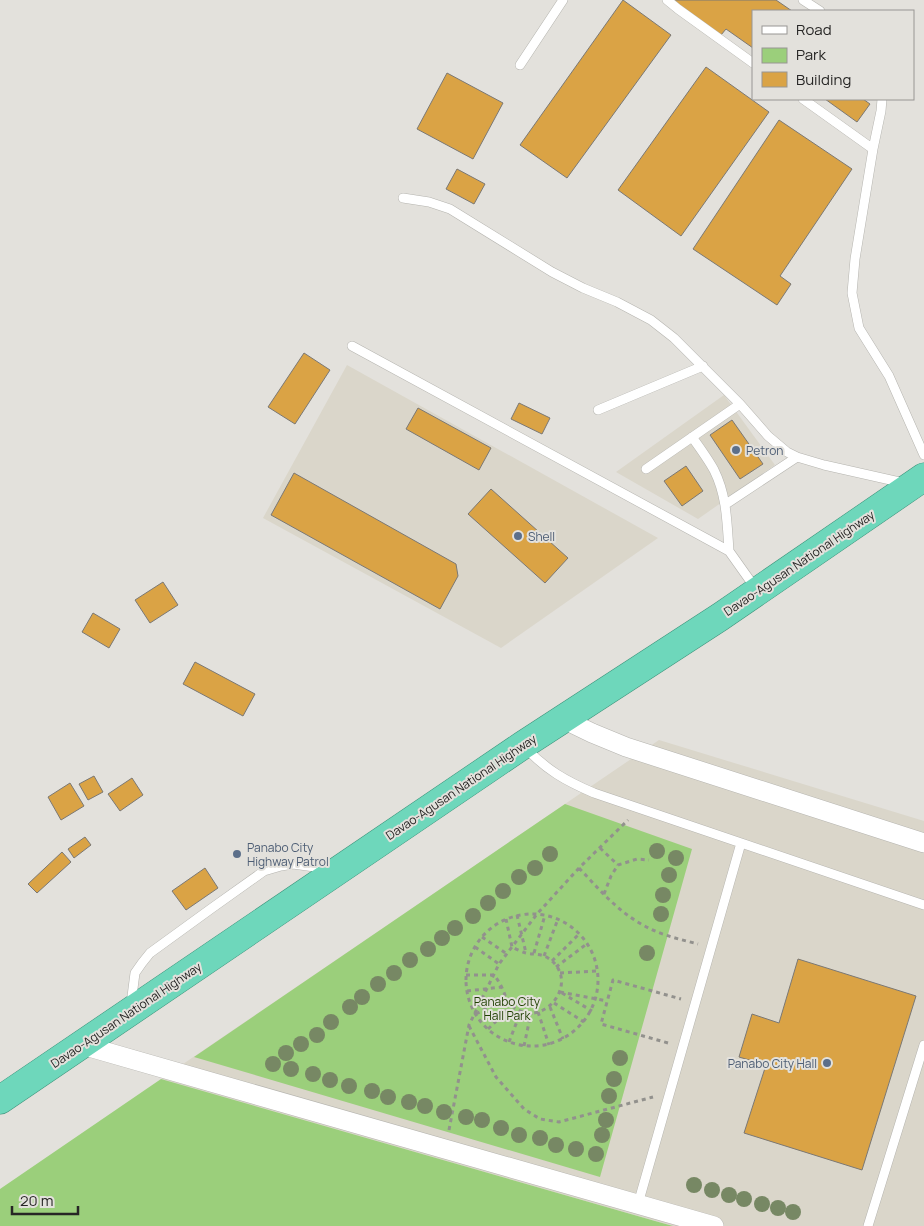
<svg xmlns="http://www.w3.org/2000/svg" width="924" height="1226" font-family="Manrope,sans-serif">
  <style>
    .built { fill: #dad6ca }
    .green { fill: #9bcf7b }
    .building { fill: #daa345; stroke: #7b7874 }
    .lines { fill: none; stroke-linecap: round; stroke-linejoin: round }
    .service-casing { stroke: #b5b4af; stroke-width: 10 }
    .minor-casing { stroke: #b5b4af; stroke-width: 20 }
    .trunk-casing { stroke: #3e937b; stroke-width: 29 }
    .path { stroke: #92918d; stroke-width: 3; stroke-dasharray: 4 4; stroke-linecap: butt }
    .service { stroke: #fff; stroke-width: 9 }
    .minor { stroke: #fff; stroke-width: 19 }
    .trunk { stroke: #6ed7bb; stroke-width: 28 }
    .tree { fill: #778864 }
    .service-dot { fill: #5c6f8a; stroke: #e3e1dc; stroke-width: 2 }
    .labels { text-anchor: middle; dominant-baseline: central; stroke-width: 4; stroke-linejoin: round; paint-order: stroke }
    .service-label { font-size: 12px; fill: #4e5e75; stroke: #e3e1dc; text-anchor: start }
    .street-label { font-size: 12px; fill: #272625; stroke: #e3e1dc }
    .park-label { font-size: 12px; fill: #1f3f01; stroke: #e3e1dc }
  </style>
  <rect width="100%" height="100%" fill="#e3e1dc"/>
  <path class="built" d="M347 365 658 538 501 648 263 518Z
    M724 395 775 465 698 519 616 472Z
    M659 740 924 821V1226H673L161 1079Z"/>
  <path class="green" d="M565 804 692 849 600 1177 194 1057Z
    M161 1079 655 1221 673 1226H0V1189Z"/>
  <path class="building" d="M623 0 671 35 567 178 520 145Z
    M672 0H776L792 11H753V48L726 29 721 35Z
    M706 67 769 112 681 236 618 190Z
    M447 73 503 103 473 159 417 129Z
    M825 99H863L870 104 857 122Z
    M779 120 852 169 780 276 791 284 777 305 693 249Z
    M457 169 485 184 474 204 446 189Z
    M304 353 330 370 295 424 268 407Z
    M519 403 550 418 542 434 511 419Z
    M418 408 491 448 479 470 406 429Z
    M732 420 763 464 740 479 710 435Z
    M686 466 703 491 682 506 664 481Z
    M294 473 456 564 458 576 440 609 271 515Z
    M491 489 568 558 545 583 468 514Z
    M163 582 178 605 150 623 135 600Z
    M93 613 120 629 109 648 82 632Z
    M195 662 255 694 243 716 183 684Z
    M94 776 103 792 88 800 79 784Z
    M132 778 143 795 120 811 108 794Z
    M70 783 84 806 61 820 48 797Z
    M85 837 91 845 74 858 68 849Z
    M62 852 71 862 37 893 28 884Z
    M205 868 218 888 186 910 172 891Z
    M798 959 916 996 862 1170 744 1133 766 1065 739 1057 752 1014 779 1023Z"/>
  <g class="lines">
    <defs>
      <path id="service" d="M667 0 678 9 753 63
        M803 0 820 11
        M520 65 563 0
        M803 99 873 149
        M882 99 881 111 873 149 855 259 852 293 859 328 889 376 924 455
        M403 198 429 202 450 209 552 272 583 288 617 302 651 320 674 338 740 404 768 436 787 452 797 457 824 465 904 483
        M352 346 729 551 756 589
        M598 410 703 366
        M692 437C700 448 708 459 714 470 727 496 727 523 729 551
        M646 469 740 404
        M726 504 797 457
        M525 747C546 770 566 781 594 793L924 905
        M131 1004 135 973 142 963 150 953 212 908 264 871 281 866 293 864 329 869
        M638 1204 741 843
        M868 1226 924 1045"/>
      <path id="minor" d="M563 719 592 733 626 747 924 843
        M82 1045 714 1226"/>
      <path id="trunk" d="M0 1100 523 745 720 617 924 477"/>
    </defs>
    <use href="#service" class="service-casing"/>
    <use href="#minor" class="minor-casing"/>
    <use href="#trunk" class="trunk-casing"/>
    <path class="path" d="M600 848 618 865
      M579 868C599 889 617 911 643 925 660 935 679 939 698 944
      M604 894 611 876 618 865 637 859 649 860
      M466 980a66 66 0 1 1 132 0a66 66 0 1 1-132 0Z
      M517 915 526 953
      M482 937 507 954
      M475 947 499 964
      M534 953 545 915
      M544 956 558 919
      M552 961 580 933
      M556 967 588 943
      M560 973 598 971
      M466 975H494C497 979 500 983 502 988 505 994 506 1000 511 1005 540 1032 580 986 552 961 543 953 536 955 526 953 522 952 516 949 512 947L506 919
      M467 991 502 987
      M560 992 607 1001
      M562 993 592 1011
      M554 1003 584 1022
      M550 1007 563 1039
      M538 1012 549 1045
      M476 1014 506 998
      M469 1026 496 1077 524 1109 540 1119 559 1122 653 1097
      M488 1029 512 1006
      M509 1042 521 1011
      M668 1043 601 1024 613 980 681 999
      M524 1046 531 1013
      M449 1130 469 1025 499 964 537 914 579 868 628 820"/>
    <use href="#service" class="service"/>
    <use href="#minor" class="minor"/>
    <use href="#trunk" class="trunk"/>
  </g>
  <g class="tree">
    <circle cx="657" cy="851" r="8"/>
    <circle cx="550" cy="854" r="8"/>
    <circle cx="676" cy="858" r="8"/>
    <circle cx="535" cy="868" r="8"/>
    <circle cx="669" cy="875" r="8"/>
    <circle cx="519" cy="877" r="8"/>
    <circle cx="503" cy="891" r="8"/>
    <circle cx="663" cy="895" r="8"/>
    <circle cx="488" cy="903" r="8"/>
    <circle cx="661" cy="914" r="8"/>
    <circle cx="473" cy="916" r="8"/>
    <circle cx="455" cy="928" r="8"/>
    <circle cx="442" cy="938" r="8"/>
    <circle cx="428" cy="949" r="8"/>
    <circle cx="647" cy="953" r="8"/>
    <circle cx="410" cy="960" r="8"/>
    <circle cx="394" cy="973" r="8"/>
    <circle cx="378" cy="984" r="8"/>
    <circle cx="362" cy="997" r="8"/>
    <circle cx="350" cy="1007" r="8"/>
    <circle cx="331" cy="1022" r="8"/>
    <circle cx="317" cy="1035" r="8"/>
    <circle cx="301" cy="1044" r="8"/>
    <circle cx="286" cy="1053" r="8"/>
    <circle cx="620" cy="1058" r="8"/>
    <circle cx="273" cy="1064" r="8"/>
    <circle cx="291" cy="1069" r="8"/>
    <circle cx="313" cy="1074" r="8"/>
    <circle cx="614" cy="1079" r="8"/>
    <circle cx="330" cy="1080" r="8"/>
    <circle cx="349" cy="1086" r="8"/>
    <circle cx="372" cy="1091" r="8"/>
    <circle cx="609" cy="1096" r="8"/>
    <circle cx="388" cy="1097" r="8"/>
    <circle cx="409" cy="1102" r="8"/>
    <circle cx="425" cy="1106" r="8"/>
    <circle cx="444" cy="1112" r="8"/>
    <circle cx="466" cy="1117" r="8"/>
    <circle cx="482" cy="1120" r="8"/>
    <circle cx="606" cy="1120" r="8"/>
    <circle cx="501" cy="1128" r="8"/>
    <circle cx="519" cy="1135" r="8"/>
    <circle cx="602" cy="1135" r="8"/>
    <circle cx="540" cy="1138" r="8"/>
    <circle cx="556" cy="1145" r="8"/>
    <circle cx="576" cy="1149" r="8"/>
    <circle cx="596" cy="1154" r="8"/>
    <circle cx="694" cy="1185" r="8"/>
    <circle cx="712" cy="1190" r="8"/>
    <circle cx="729" cy="1195" r="8"/>
    <circle cx="744" cy="1199" r="8"/>
    <circle cx="762" cy="1204" r="8"/>
    <circle cx="778" cy="1208" r="8"/>
    <circle cx="793" cy="1212" r="8"/>
  </g>
  <g class="service-dot">
    <circle cx="736" cy="450" r="5"/>
    <circle cx="518" cy="536" r="5"/>
    <circle cx="237" cy="854" r="5"/>
    <circle cx="827" cy="1063" r="5"/>
  </g>
  <g class="labels">
    <g class="service-label">
      <text x="746" y="450">Petron</text>
      <text x="528" y="536">Shell</text>
      <text x="247" y="847">Panabo City<tspan x="247" dy="14">Highway Patrol</tspan></text>
      <text x="817" y="1063" text-anchor="end">Panabo City Hall</text>
    </g>
    <g class="street-label">
      <text transform="translate(799 563) rotate(-34)">Davao-Agusan National Highway</text>
      <text transform="translate(461 787) rotate(-34)">Davao-Agusan National Highway</text>
      <text transform="translate(126 1015) rotate(-34)">Davao-Agusan National Highway</text>
    </g>
    <g class="park-label">
      <text x="507" y="1001">Panabo City<tspan x="507" dy="14">Hall Park</tspan></text>
    </g>
  </g>
  <rect x="752" y="10" width="162" height="90" fill="#e3e1dc" stroke="#989693"/>
  <rect x="762" y="26" width="25" height="8" fill="#ffffff" stroke="#989693"/>
  <text x="796" y="35" font-size="15" fill="#272625">Road</text>
  <rect x="762" y="48" width="25" height="15" fill="#9bcf7b" stroke="#989693"/>
  <text x="796" y="60" font-size="15" fill="#272625">Park</text>
  <rect x="762" y="72" width="25" height="15" fill="#daa345" stroke="#989693"/>
  <text x="796" y="85" font-size="15" fill="#272625">Building</text>
  <path d="M12 1206v8h66v-8" fill="none" stroke="#272625" stroke-width="2.5"/>
  <text x="20" y="1206" font-size="15" fill="#272625" stroke="#e3e1dc" stroke-width="4" paint-order="stroke">20 m</text>
</svg>
